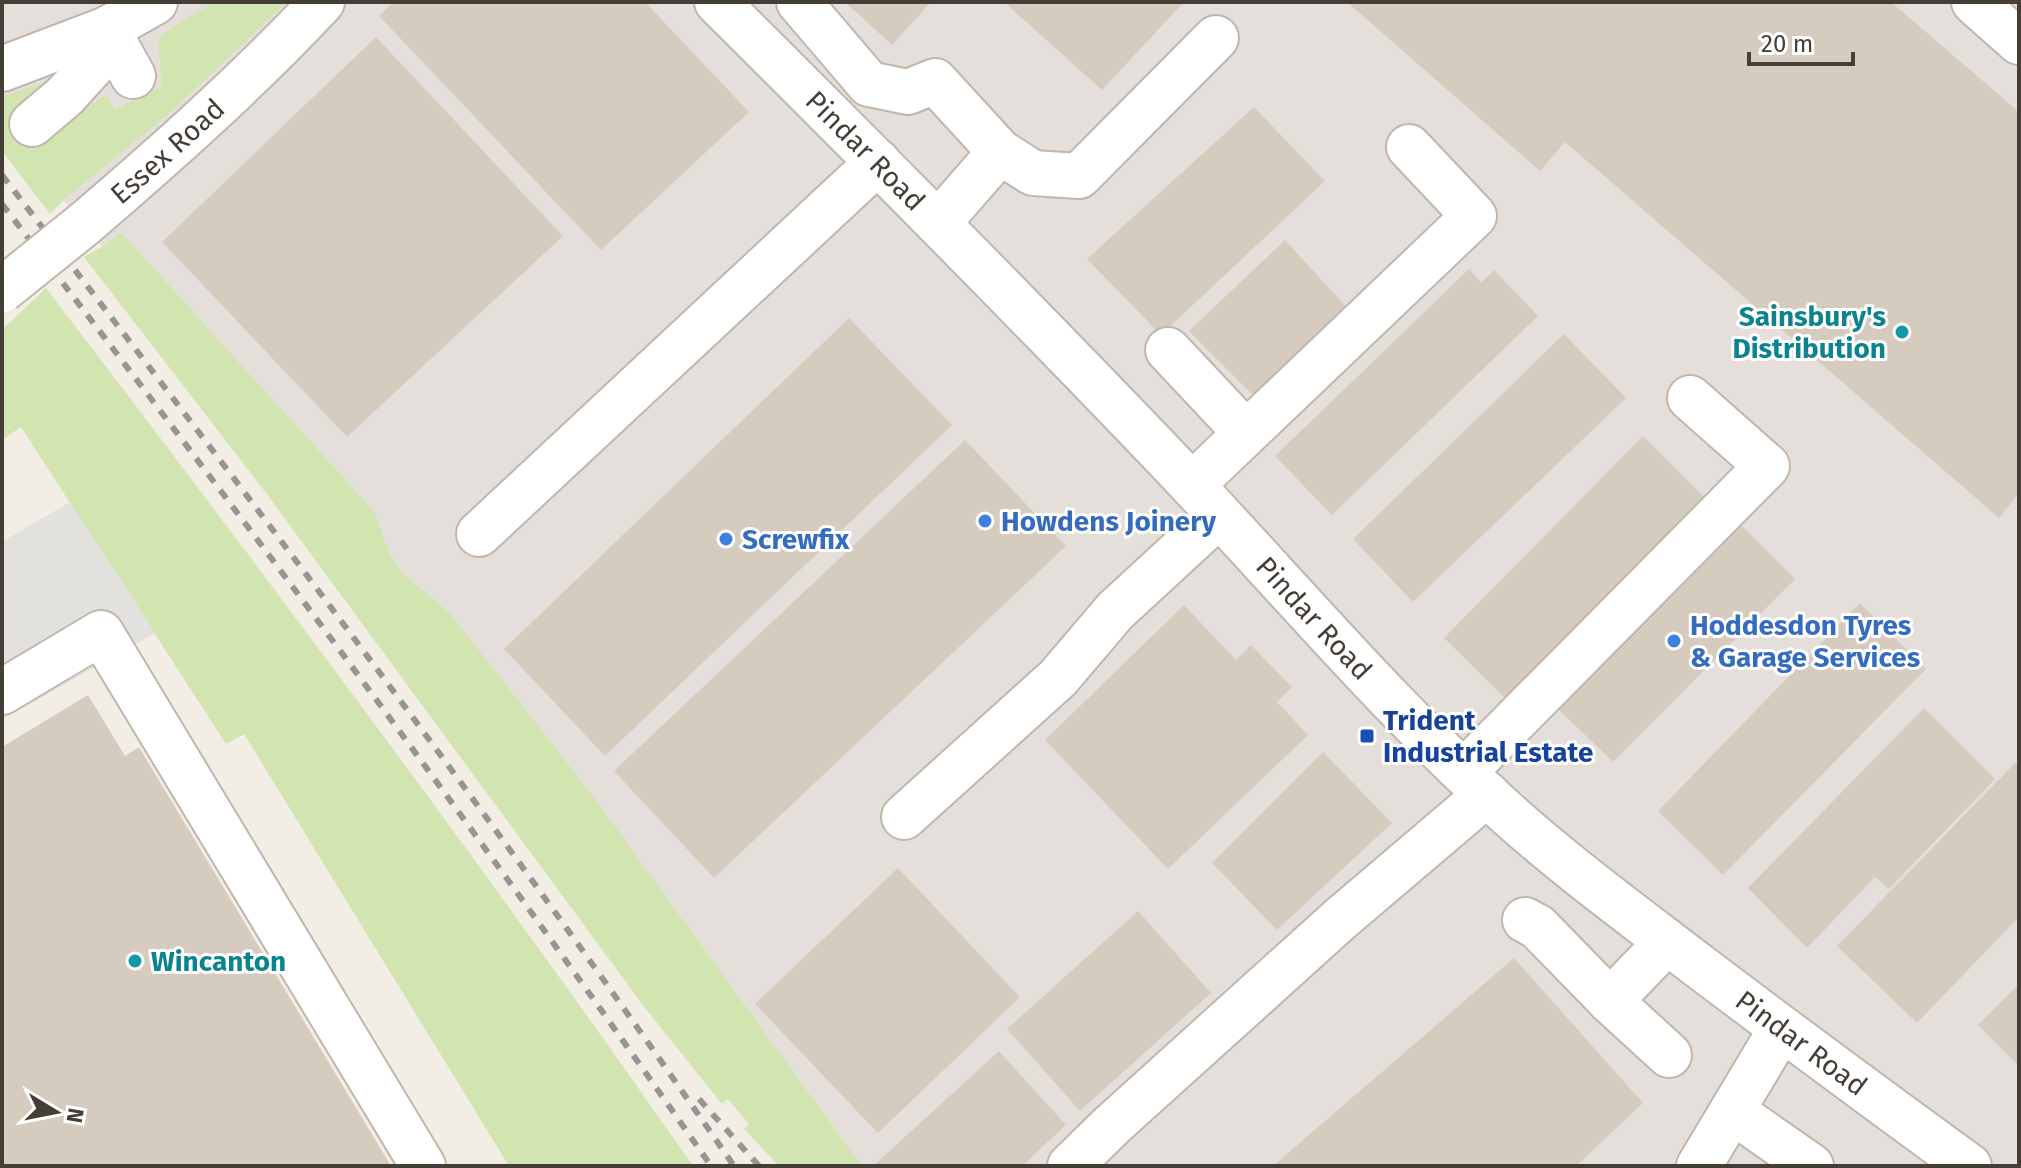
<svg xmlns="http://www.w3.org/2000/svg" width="2021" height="1168" font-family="'Fira Sans',sans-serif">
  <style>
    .industrial { fill: #e5dfdb }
    .green { fill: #d2e5b0 }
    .parking { fill: #e3e1de }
    .building { fill: #d6cbbf }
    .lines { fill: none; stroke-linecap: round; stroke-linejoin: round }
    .minor-casing { stroke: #c0b7ac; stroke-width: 48 }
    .minor { stroke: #fff; stroke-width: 44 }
    .rail { stroke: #959595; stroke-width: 6; stroke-dasharray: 10 10; stroke-linecap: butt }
    .minor-bridge-casing { stroke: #c0b7ac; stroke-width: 48; stroke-linecap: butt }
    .minor-bridge { stroke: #fff; stroke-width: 44 }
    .culture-dot { fill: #0f9aa8; stroke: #fff; stroke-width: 3 }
    .shop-dot { fill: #3f7fe0; stroke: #fff; stroke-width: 3 }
    .transit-dot { fill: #1a4fb4; stroke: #fff; stroke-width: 3 }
    .labels { text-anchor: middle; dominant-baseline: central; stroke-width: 6; stroke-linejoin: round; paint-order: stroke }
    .street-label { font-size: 28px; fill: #453e36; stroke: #fff }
    .culture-label { font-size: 28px; font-weight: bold; fill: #0d838f; stroke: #fff; text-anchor: end }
    .shop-label { font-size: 28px; font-weight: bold; fill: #366cbe; stroke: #fff; text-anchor: start }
    .transit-label { font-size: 28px; font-weight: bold; fill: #164399; stroke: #fff; text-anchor: start }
  </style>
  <rect width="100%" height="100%" fill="#f2eee6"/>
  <path class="industrial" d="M2 2H2019V1166H862L591 793 450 613 404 574 390 554 374 511 121 232 102 247 63 200 82 185 38 146 2 97Z"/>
  <path class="green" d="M215 2H287L172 111 64 200 50 214 2 151V97L61 76 17 117 39 145 106 94 115 110 162 86 158 40 169 29Z
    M121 232 374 511 390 554 404 574 450 613 591 793 862 1166H779L744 1129 749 1124 728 1099 722 1104 645 1008 263 489 84 257 102 247Z
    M46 288C267 577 485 868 693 1166H509L244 734 226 744 21 427 2 440V330Z"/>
  <path class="parking" d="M70 502 155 633 2 720V542Z"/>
  <path class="building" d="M394 2H645L749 112 601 250 379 16Z
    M845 2H931L892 45Z
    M1004 2H1184L1102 90Z
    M1347 2H1891L2019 112V493L1999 518 1565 142 1540 171Z
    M376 37 563 236 347 437 162 242Z
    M1254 107 1325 181 1161 335 1087 259Z
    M1285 240 1352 313 1261 403 1189 331Z
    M1469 269 1481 283 1494 270 1538 316 1332 515 1275 456Z
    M849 318 952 425 605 756 504 649Z
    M1564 334 1626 398 1413 602 1353 539Z
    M1643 436 1715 508 1515 708 1444 638Z
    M965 440 1066 546 714 878 614 771Z
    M1734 518 1795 579 1613 762 1552 703Z
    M1860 603 1926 669 1723 875 1658 811Z
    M1184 605 1236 660 1251 645 1292 687 1277 702 1308 735 1168 869 1045 740Z
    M88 695 125 756 139 747 391 1166H2V747Z
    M1924 708 1995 779 1889 889 1875 877 1807 948 1748 888Z
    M1323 752 1392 823 1277 930 1212 863Z
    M2015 763 2019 767V917L1917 1023 1837 946Z
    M898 868 1020 997 878 1133 755 1004Z
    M1138 911 1211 993 1080 1111 1007 1029Z
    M1514 958 1643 1103 1576 1166H1273Z
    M2019 984V1066L1978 1025Z
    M999 1051 1066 1125 1022 1166H873Z"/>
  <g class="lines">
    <defs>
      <g id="minor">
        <path id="s1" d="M717 2C876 160 1034 319 1188 481 1296 596 1398 717 1517 822 1575 873 1638 919 1699 966 1789 1034 1878 1100 1969 1166"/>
        <path d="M799 2 869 84 908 92 935 81 1000 152"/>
        <path d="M1974 2 2019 42"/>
        <path d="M107 29 133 76"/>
        <path d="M2 69 107 29 155 2"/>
        <path d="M32 124 65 96 114 42"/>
        <path d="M938 223 1000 152 1033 173 1079 176 1216 38"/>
        <path id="s2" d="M83 225C166 154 247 82 322 2"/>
        <path d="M1168 350 1246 433"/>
        <path d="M1192 485 1474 216 1409 147"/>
        <path d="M479 534 878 162"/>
        <path d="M2 692 101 633 423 1166"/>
        <path d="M1464 772 1767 466 1690 398"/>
        <path d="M904 817 1058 678 1115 611 1218 516"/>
        <path d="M1525 920 1538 927 1610 1001 1667 942"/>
        <path d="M1610 1001 1669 1055"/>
        <path d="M1732 1111 1811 1166"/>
        <path d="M1070 1166 1112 1125 1339 920 1487 794"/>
        <path d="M1699 1166 1781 1029"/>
      </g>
    </defs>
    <use href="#minor" class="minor-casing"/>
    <use href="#minor" class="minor"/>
    <path class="rail" d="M2 175C252 500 501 828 734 1166
      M2 204C245 519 483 839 711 1166
      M699 1099 759 1166"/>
    <defs>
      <path id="minor-bridge" d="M2 290 83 225"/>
    </defs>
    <use href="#minor-bridge" class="minor-bridge-casing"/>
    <use href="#minor-bridge" class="minor-bridge"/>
  </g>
  <g class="culture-dot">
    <circle cx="1902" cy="332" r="8"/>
    <circle cx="135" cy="961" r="8"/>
  </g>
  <g class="shop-dot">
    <circle cx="985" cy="521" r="8"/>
    <circle cx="726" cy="539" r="8"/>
    <circle cx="1674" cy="641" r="8"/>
  </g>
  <rect class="transit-dot" x="1359" y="728" width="16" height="16" rx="4"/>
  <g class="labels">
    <g class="street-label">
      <text stroke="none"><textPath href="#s1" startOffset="210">Pindar Road</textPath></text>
      <text stroke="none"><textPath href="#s2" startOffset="112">Essex Road</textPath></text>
      <text stroke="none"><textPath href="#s1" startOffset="858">Pindar Road</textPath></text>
      <text stroke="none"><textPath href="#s1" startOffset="1506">Pindar Road</textPath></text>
    </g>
    <g class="culture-label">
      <text x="1886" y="316">Sainsbury's<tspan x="1886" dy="32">Distribution</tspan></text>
      <text x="151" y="961" text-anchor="start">Wincanton</text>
    </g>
    <g class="shop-label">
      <text x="1001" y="521">Howdens Joinery</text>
      <text x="742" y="539">Screwfix</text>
      <text x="1690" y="625">Hoddesdon Tyres<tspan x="1690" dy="32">&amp; Garage Services</tspan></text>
    </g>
    <g class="transit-label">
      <text x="1383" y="720">Trident<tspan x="1383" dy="32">Industrial Estate</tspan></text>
    </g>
  </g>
  <rect width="2021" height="1168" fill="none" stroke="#453e36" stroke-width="8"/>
  <g transform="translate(56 1112) rotate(100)" stroke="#ffffff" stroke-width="6" paint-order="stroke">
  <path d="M0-6L14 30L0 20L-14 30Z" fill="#453e36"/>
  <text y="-12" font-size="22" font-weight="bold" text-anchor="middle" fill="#453e36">N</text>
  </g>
  <path d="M1749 52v12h104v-12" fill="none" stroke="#453e36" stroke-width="4"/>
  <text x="1761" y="52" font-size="24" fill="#453e36" stroke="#ffffff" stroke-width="6" paint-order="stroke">20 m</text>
</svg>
